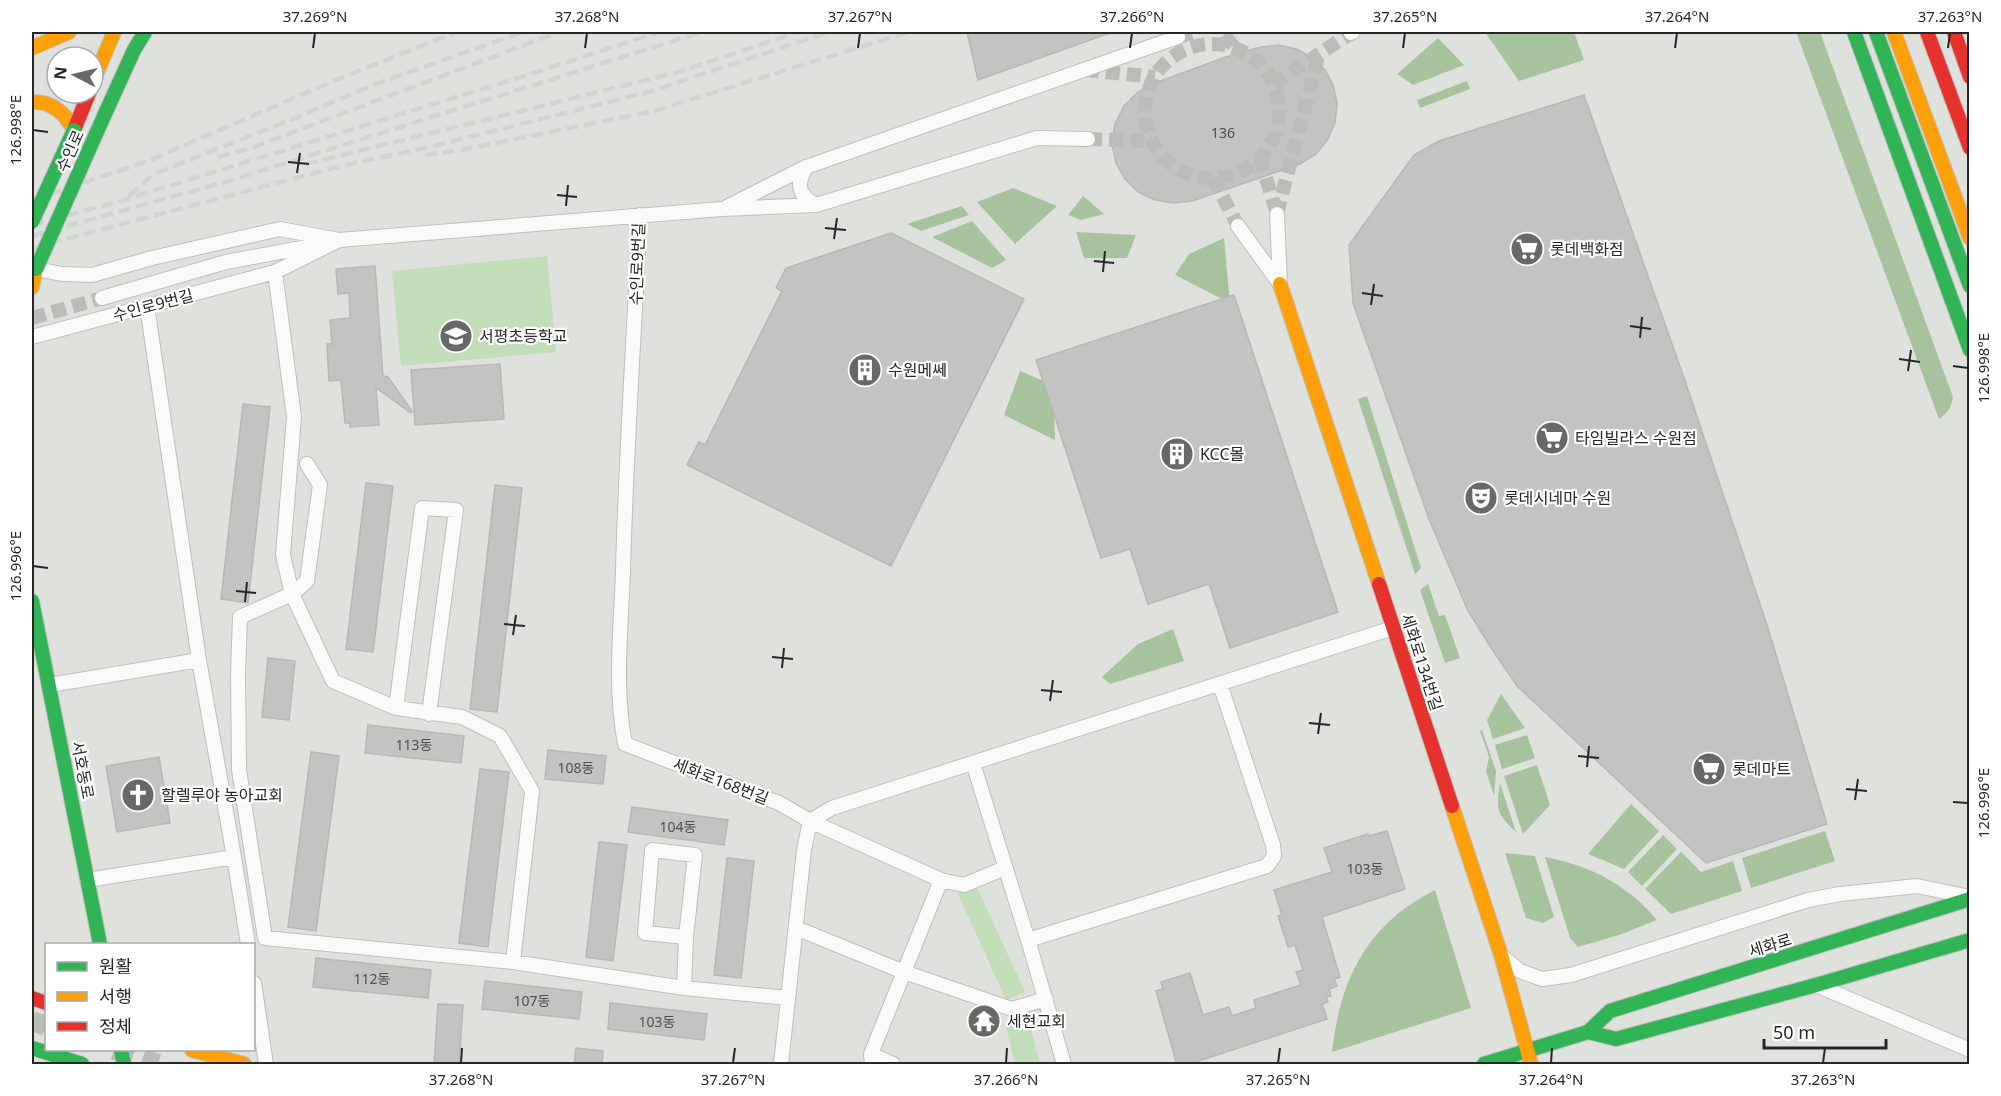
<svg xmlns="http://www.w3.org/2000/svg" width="2001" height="1096" font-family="'Noto Sans','Noto Sans KR',sans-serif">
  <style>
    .green { fill: #c1deb9 }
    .forest { fill: #a7c39e }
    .building { fill: #c3c4c2; stroke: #b6b8b5; stroke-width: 1.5 }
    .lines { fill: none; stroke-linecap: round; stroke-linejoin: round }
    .street-tunnel { stroke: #babcb8; stroke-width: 14; stroke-dasharray: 14 7; stroke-linecap: butt }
    .secondary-tunnel { stroke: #babcb8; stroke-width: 20; stroke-dasharray: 20 10; stroke-linecap: butt }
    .street-casing { stroke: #bebfbd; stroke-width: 16 }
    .fast-casing { stroke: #bebfbd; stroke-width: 16 }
    .slow-casing { stroke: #bebfbd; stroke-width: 16 }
    .jam-casing { stroke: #bebfbd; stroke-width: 16 }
    .street { stroke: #fafafa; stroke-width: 14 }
    .fast { stroke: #30b455; stroke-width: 14 }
    .slow { stroke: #ff9f0a; stroke-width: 14 }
    .jam { stroke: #e5322d; stroke-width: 14 }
    .rail { stroke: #d2d3d2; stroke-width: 4.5; stroke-dasharray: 12 6; stroke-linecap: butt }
    .fast-bridge-casing { stroke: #bebfbd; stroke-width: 16; stroke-linecap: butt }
    .fast-bridge { stroke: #30b455; stroke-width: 14 }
    .ticks { fill: none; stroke: #272826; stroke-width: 2 }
    .labels { text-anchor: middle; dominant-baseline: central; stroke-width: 4.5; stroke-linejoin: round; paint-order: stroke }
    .number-label { font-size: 14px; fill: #4e4f4d }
    .street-label { font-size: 16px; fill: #272826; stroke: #fff }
    .poi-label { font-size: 16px; fill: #272826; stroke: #fff; text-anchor: start }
    .neatline { fill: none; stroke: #272826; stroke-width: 2 }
    .ticks-label { font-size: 15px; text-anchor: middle; fill: #272826 }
  </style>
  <rect width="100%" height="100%" fill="#dfe1dd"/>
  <path class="green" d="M547 256 556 352 401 366 392 271Z
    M976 885 1025 992 1006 1000 958 894Z
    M1029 1021 1040 1064H1015L1006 1027Z"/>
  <path class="forest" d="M1485 32H1574L1584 60 1519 81Z
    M1796 32H1820L1953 397C1951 408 1948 413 1939 419Z
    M1438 38 1464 65 1413 85 1397 74Z
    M1467 81 1470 89 1420 108 1417 100Z
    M1013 188 1057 206 1015 244 977 202Z
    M1083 196 1104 214 1081 220 1068 215Z
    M962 206 969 215 921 231 907 224Z
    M972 221 1006 260 992 268 932 237Z
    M1076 232 1136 235 1127 258H1084Z
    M1224 238 1230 303 1175 275 1189 254Z
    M1020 371 1053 385 1055 440 1004 415Z
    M1367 396 1421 568 1415 574 1358 399Z
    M1428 584 1439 616 1445 615 1460 658 1445 663 1420 590Z
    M1173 629 1184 661 1110 684 1102 677 1138 644Z
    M1501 694 1525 728 1493 739 1487 720Z
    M1482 730 1496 771 1494 796 1486 771 1489 757 1480 731Z
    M1527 735 1535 758 1502 769 1495 745Z
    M1537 765 1550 805 1523 834 1504 776Z
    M1500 783 1516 832C1496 813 1496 810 1500 783Z
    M1631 804 1659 831 1624 869 1588 854Z
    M1825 831 1835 861 1751 888 1742 858Z
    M1663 835 1677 849 1642 886 1628 872Z
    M1681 852 1701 872 1733 861 1742 891 1671 914 1645 889Z
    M1505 853 1535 856 1554 917 1543 923 1526 918Z
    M1545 857C1576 863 1606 874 1630 894 1640 901 1649 911 1657 920L1619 935 1578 947 1570 938Z
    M1435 890 1471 1008 1332 1052C1340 979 1367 924 1435 890Z"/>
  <path class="building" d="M967 32H1110V33L978 80Z
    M1279 45 1296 49 1312 57 1325 70 1333 85 1337 103 1335 122 1328 139 1316 154 1300 164 1192 201 1173 203 1155 200 1138 192 1125 179 1116 163 1112 144 1115 124 1124 106 1138 92 1155 83 1226 57 1261 47Z
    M1584 95 1683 375 1767 625 1827 824 1706 863 1517 686 1490 646 1468 611 1429 519 1353 303 1349 245 1414 155 1439 141Z
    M891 233 1024 299 891 566 687 465 699 442 705 445 782 291 776 288 786 268Z
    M375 266 383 376 388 377 412 411 411 413 376 388 379 425 350 427V423H345L341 380 329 381 327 344H332L330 320 350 318 349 293 338 294 336 269Z
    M1234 295 1338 612 1230 648 1209 584 1148 604 1130 549 1101 558 1036 360Z
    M500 364 504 419 415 425 411 370Z
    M243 404 270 407 248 603 221 599Z
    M366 483 393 486 373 652 346 649Z
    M495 485 522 488 497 712 470 709Z
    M268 658 295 661 289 720 262 717Z
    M368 725 464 736 461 763 365 753Z
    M548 750 606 756 603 784 545 779Z
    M311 752 339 756 316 931 288 927Z
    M159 757 170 823 117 832 106 766Z
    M480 769 509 772 488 947 459 943Z
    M632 807 728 820 724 845 628 832Z
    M1387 831 1405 889 1322 917 1340 977 1334 979 1337 986 1329 989 1331 996 1326 997 1328 1002 1322 1004 1327 1019 1186 1065H1177L1156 991 1163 989 1161 982 1190 973 1203 1015 1229 1007 1232 1016 1256 1008 1254 1000 1301 985 1296 972 1303 970 1295 945 1288 947 1278 916 1282 915 1274 890 1332 872 1324 848 1368 834 1369 836Z
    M599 842 627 845 613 961 586 957Z
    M727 858 754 861 741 978 714 975Z
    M316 958 431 970 428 998 313 987Z
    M485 981 582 992 579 1019 482 1009Z
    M610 1003 707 1014 704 1040 608 1029Z
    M438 1004 463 1005 459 1065H434Z
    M576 1048 603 1051 602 1065H574Z"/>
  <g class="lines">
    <path class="street-tunnel" d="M1178 37 1194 32
      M1145 111a67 67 0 1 1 134 0a67 67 0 1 1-134 0Z
      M1223 45 1238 32
      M1085 70 1155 77
      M1273 84 1351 33
      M1088 139 1152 141
      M1260 158 1277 214
      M1213 178 1238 226
      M1277 214 1319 53
      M32 318 102 298"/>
    <path class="secondary-tunnel" d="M32 1021 46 1026
      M114 1050 158 1064"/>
    <defs>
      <path id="street" d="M1351 33 1353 32
        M806 167C796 184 798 196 816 205
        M727 207 806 167 1178 37
        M1277 214 1280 284
        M640 215C634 334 626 452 623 571 621 628 614 688 625 744L779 803 810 821 804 850 781 1064
        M1238 226 1280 284
        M36 269 62 274 92 275 152 258 280 229 339 240 722 209 816 205 1037 138 1088 139
        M275 272 294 417 283 555 292 594 333 681 396 708 462 717 500 736 532 791 513 962
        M102 298 226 262 323 244
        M147 306 199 660 234 857 248 944
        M32 337 275 272 339 240
        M307 464 320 485 307 581 292 594 240 617 238 673 239 770 265 938 513 962 684 988 788 998
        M50 685 199 660
        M396 708 422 508 456 510 429 714
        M973 763 1028 940 1064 1064
        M810 821 832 808 1393 628
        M810 821 941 880 964 885 1005 868
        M87 880 234 857
        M796 928 904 972 1012 1009 1046 999
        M1028 940 1267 866 1274 856 1273 845 1220 684
        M1501 955 1520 971 1542 979 1571 975 1808 900 1840 894 1917 886 1970 897
        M254 983 266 1064
        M1816 985 1970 1050
        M684 988 686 937 695 855 652 850 645 933 686 937
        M871 1054 893 1064
        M872 1064 871 1054 941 880"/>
      <path id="fast" d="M1854 32 1970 350
        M1876 32 1970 286
        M104 116 134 50 145 32
        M32 601 100 944
        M1588 1032 1616 1039 1816 985 1970 940
        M32 1048 82 1064
        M121 1050 124 1064
        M1484 1064 1588 1032 1610 1011 1970 899"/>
      <path id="slow" d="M1894 32 1970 238
        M32 48 69 32
        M93 82 114 32
        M32 102C52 101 65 113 74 130
        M1280 284 1379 584
        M32 287 36 269
        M1452 806 1501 955 1531 1064
        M192 1050 244 1064"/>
      <path id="jam" d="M1927 32 1970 148
        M1954 32 1970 77
        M74 130 89 93
        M1379 584 1452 806
        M32 998 46 1003"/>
    </defs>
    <use href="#street" class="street-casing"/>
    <use href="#fast" class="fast-casing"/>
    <use href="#slow" class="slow-casing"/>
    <use href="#jam" class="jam-casing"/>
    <use href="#street" class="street"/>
    <use href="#fast" class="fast"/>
    <use href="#slow" class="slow"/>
    <use href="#jam" class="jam"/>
    <path class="rail" d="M425 155 461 150 654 111 909 32
      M218 157 251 148 559 32
      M306 164 679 72 798 32
      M129 196 154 174 298 117 373 85 523 32
      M32 200 148 161 331 82 456 32
      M32 225 124 200 540 71 659 32
      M32 236 232 180 702 32
      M32 248 341 166 434 146 652 91 829 32"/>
    <defs>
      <path id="fast-bridge" d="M32 222 74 130
        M36 269 104 116"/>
    </defs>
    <use href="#fast-bridge" class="fast-bridge-casing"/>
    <use href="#fast-bridge" class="fast-bridge"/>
  </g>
  <path class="ticks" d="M313 48 315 33M585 48 587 33M858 48 860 33M1130 48 1132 33M1403 48 1405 33M1675 48 1677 33M1948 48 1950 33M33 130 48 132M288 162 309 164M297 173 300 153M557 195 577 197M566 206 568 185M825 228 846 230M834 239 837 218M1094 261 1114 263M1103 272 1105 251M1362 293 1383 296M1371 305 1374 284M1630 326 1651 329M1640 338 1642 317M1899 359 1920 362M1953 366 1968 368M1908 371 1911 350M33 566 48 568M236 591 256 593M245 602 247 582M504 624 525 626M513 635 516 615M772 657 793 659M782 668 784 648M1041 690 1062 692M1050 701 1053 680M1309 723 1330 725M1318 734 1321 713M1578 756 1599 758M1587 767 1589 746M1846 789 1867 791M1855 800 1858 779M1953 802 1968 803M461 1063 462 1048M733 1063 735 1048M1006 1063 1007 1048M1278 1063 1280 1048M1551 1063 1552 1048M1823 1063 1825 1048"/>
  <defs>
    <symbol id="supermarket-disc" viewBox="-11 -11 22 22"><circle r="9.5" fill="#676966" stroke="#fff"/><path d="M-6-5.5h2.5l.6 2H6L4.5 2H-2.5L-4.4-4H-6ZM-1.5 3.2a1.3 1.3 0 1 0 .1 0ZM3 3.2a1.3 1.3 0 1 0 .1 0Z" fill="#fff"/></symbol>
    <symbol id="school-disc" viewBox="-11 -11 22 22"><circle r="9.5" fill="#676966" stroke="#fff"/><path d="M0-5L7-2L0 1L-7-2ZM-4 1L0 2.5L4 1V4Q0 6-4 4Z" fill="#fff"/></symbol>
    <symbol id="building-disc" viewBox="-11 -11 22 22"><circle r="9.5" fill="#676966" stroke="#fff"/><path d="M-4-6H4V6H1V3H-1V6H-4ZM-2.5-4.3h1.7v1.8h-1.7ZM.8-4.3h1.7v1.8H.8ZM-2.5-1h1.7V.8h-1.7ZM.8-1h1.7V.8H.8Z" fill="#fff"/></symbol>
    <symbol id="theatre-disc" viewBox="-11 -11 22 22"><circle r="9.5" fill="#676966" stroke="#fff"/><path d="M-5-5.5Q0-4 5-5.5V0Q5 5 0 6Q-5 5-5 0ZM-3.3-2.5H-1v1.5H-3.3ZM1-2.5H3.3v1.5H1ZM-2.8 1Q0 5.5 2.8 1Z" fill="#fff"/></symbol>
    <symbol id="church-disc" viewBox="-11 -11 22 22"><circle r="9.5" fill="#676966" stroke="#fff"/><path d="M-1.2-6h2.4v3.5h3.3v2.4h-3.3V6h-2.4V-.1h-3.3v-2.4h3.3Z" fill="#fff"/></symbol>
    <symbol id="temple-disc" viewBox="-11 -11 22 22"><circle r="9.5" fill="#676966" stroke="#fff"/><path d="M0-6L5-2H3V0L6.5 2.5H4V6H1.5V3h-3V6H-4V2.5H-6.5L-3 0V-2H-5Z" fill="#fff"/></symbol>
  </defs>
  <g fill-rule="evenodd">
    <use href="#supermarket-disc" x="1508" y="230" width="38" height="38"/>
    <use href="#school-disc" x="437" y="317" width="38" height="38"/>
    <use href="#building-disc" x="846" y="351" width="38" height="38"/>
    <use href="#supermarket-disc" x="1533" y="419" width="38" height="38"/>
    <use href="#building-disc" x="1158" y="435" width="38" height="38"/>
    <use href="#theatre-disc" x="1462" y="479" width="38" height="38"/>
    <use href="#supermarket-disc" x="1690" y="750" width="38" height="38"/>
    <use href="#church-disc" x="119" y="776" width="38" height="38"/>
    <use href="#temple-disc" x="965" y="1002" width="38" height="38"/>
  </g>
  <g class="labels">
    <g class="number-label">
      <text x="1223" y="132">136</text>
      <text x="414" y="744">113동</text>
      <text x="576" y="767">108동</text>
      <text x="678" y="826">104동</text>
      <text x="1365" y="868">103동</text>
      <text x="372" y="978">112동</text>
      <text x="532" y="1000">107동</text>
      <text x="657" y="1021">103동</text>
    </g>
    <g class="street-label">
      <text transform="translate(70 151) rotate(-66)">수인로</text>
      <text transform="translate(637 264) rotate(-88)">수인로9번길</text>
      <text transform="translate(153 305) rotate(-15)">수인로9번길</text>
      <text transform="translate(1422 662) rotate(72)">세화로134번길</text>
      <text transform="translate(83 770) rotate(79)">서호동로</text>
      <text transform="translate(721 781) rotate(21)">세화로168번길</text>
      <text transform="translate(1770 945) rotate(-17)">세화로</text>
    </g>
    <g class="poi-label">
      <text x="1550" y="249">롯데백화점</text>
      <text x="479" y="336">서평초등학교</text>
      <text x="888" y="370">수원메쎄</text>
      <text x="1575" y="438">타임빌라스 수원점</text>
      <text x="1200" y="454">KCC몰</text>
      <text x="1504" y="498">롯데시네마 수원</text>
      <text x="1732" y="769">롯데마트</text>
      <text x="161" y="795">할렐루야 농아교회</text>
      <text x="1007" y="1021">세현교회</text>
    </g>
  </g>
  <rect width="2001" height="1096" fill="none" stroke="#ffffff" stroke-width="66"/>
  <rect x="45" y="943" width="210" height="108" fill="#ffffff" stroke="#a9a9a8" stroke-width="1.5"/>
  <rect x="57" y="962" width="30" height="9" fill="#30b455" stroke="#a9a9a8" stroke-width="1.5"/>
  <text x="99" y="973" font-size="18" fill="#272826">원활</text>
  <rect x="57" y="992" width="30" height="9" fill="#ff9f0a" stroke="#a9a9a8" stroke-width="1.5"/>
  <text x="99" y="1003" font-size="18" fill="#272826">서행</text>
  <rect x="57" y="1022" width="30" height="9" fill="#e5322d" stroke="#a9a9a8" stroke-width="1.5"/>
  <text x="99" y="1033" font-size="18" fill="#272826">정체</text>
  <g transform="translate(75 75) rotate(277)"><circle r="28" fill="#ffffff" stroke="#a9a9a8" stroke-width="1.5"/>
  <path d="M0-4.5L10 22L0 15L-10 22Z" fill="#676966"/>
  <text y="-9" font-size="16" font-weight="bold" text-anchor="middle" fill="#272826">N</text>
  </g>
  <path d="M1764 1039v9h122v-9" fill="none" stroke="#272826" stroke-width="3"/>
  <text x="1773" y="1039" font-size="18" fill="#272826" stroke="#ffffff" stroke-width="4.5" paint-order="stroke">50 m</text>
  <rect x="33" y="33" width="1935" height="1030" class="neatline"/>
  <g class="ticks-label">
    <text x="315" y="22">37.269°N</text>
    <text x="587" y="22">37.268°N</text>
    <text x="860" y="22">37.267°N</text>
    <text x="1132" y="22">37.266°N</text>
    <text x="1405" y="22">37.265°N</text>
    <text x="1677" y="22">37.264°N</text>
    <text x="1950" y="22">37.263°N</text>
    <text transform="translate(16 130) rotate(-90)" y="5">126.998°E</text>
    <text transform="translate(1984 368) rotate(-90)" y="5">126.998°E</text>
    <text transform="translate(16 566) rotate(-90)" y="5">126.996°E</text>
    <text transform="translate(1984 803) rotate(-90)" y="5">126.996°E</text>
    <text x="461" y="1085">37.268°N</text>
    <text x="733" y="1085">37.267°N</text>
    <text x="1006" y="1085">37.266°N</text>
    <text x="1278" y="1085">37.265°N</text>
    <text x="1551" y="1085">37.264°N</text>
    <text x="1823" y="1085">37.263°N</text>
  </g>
</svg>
